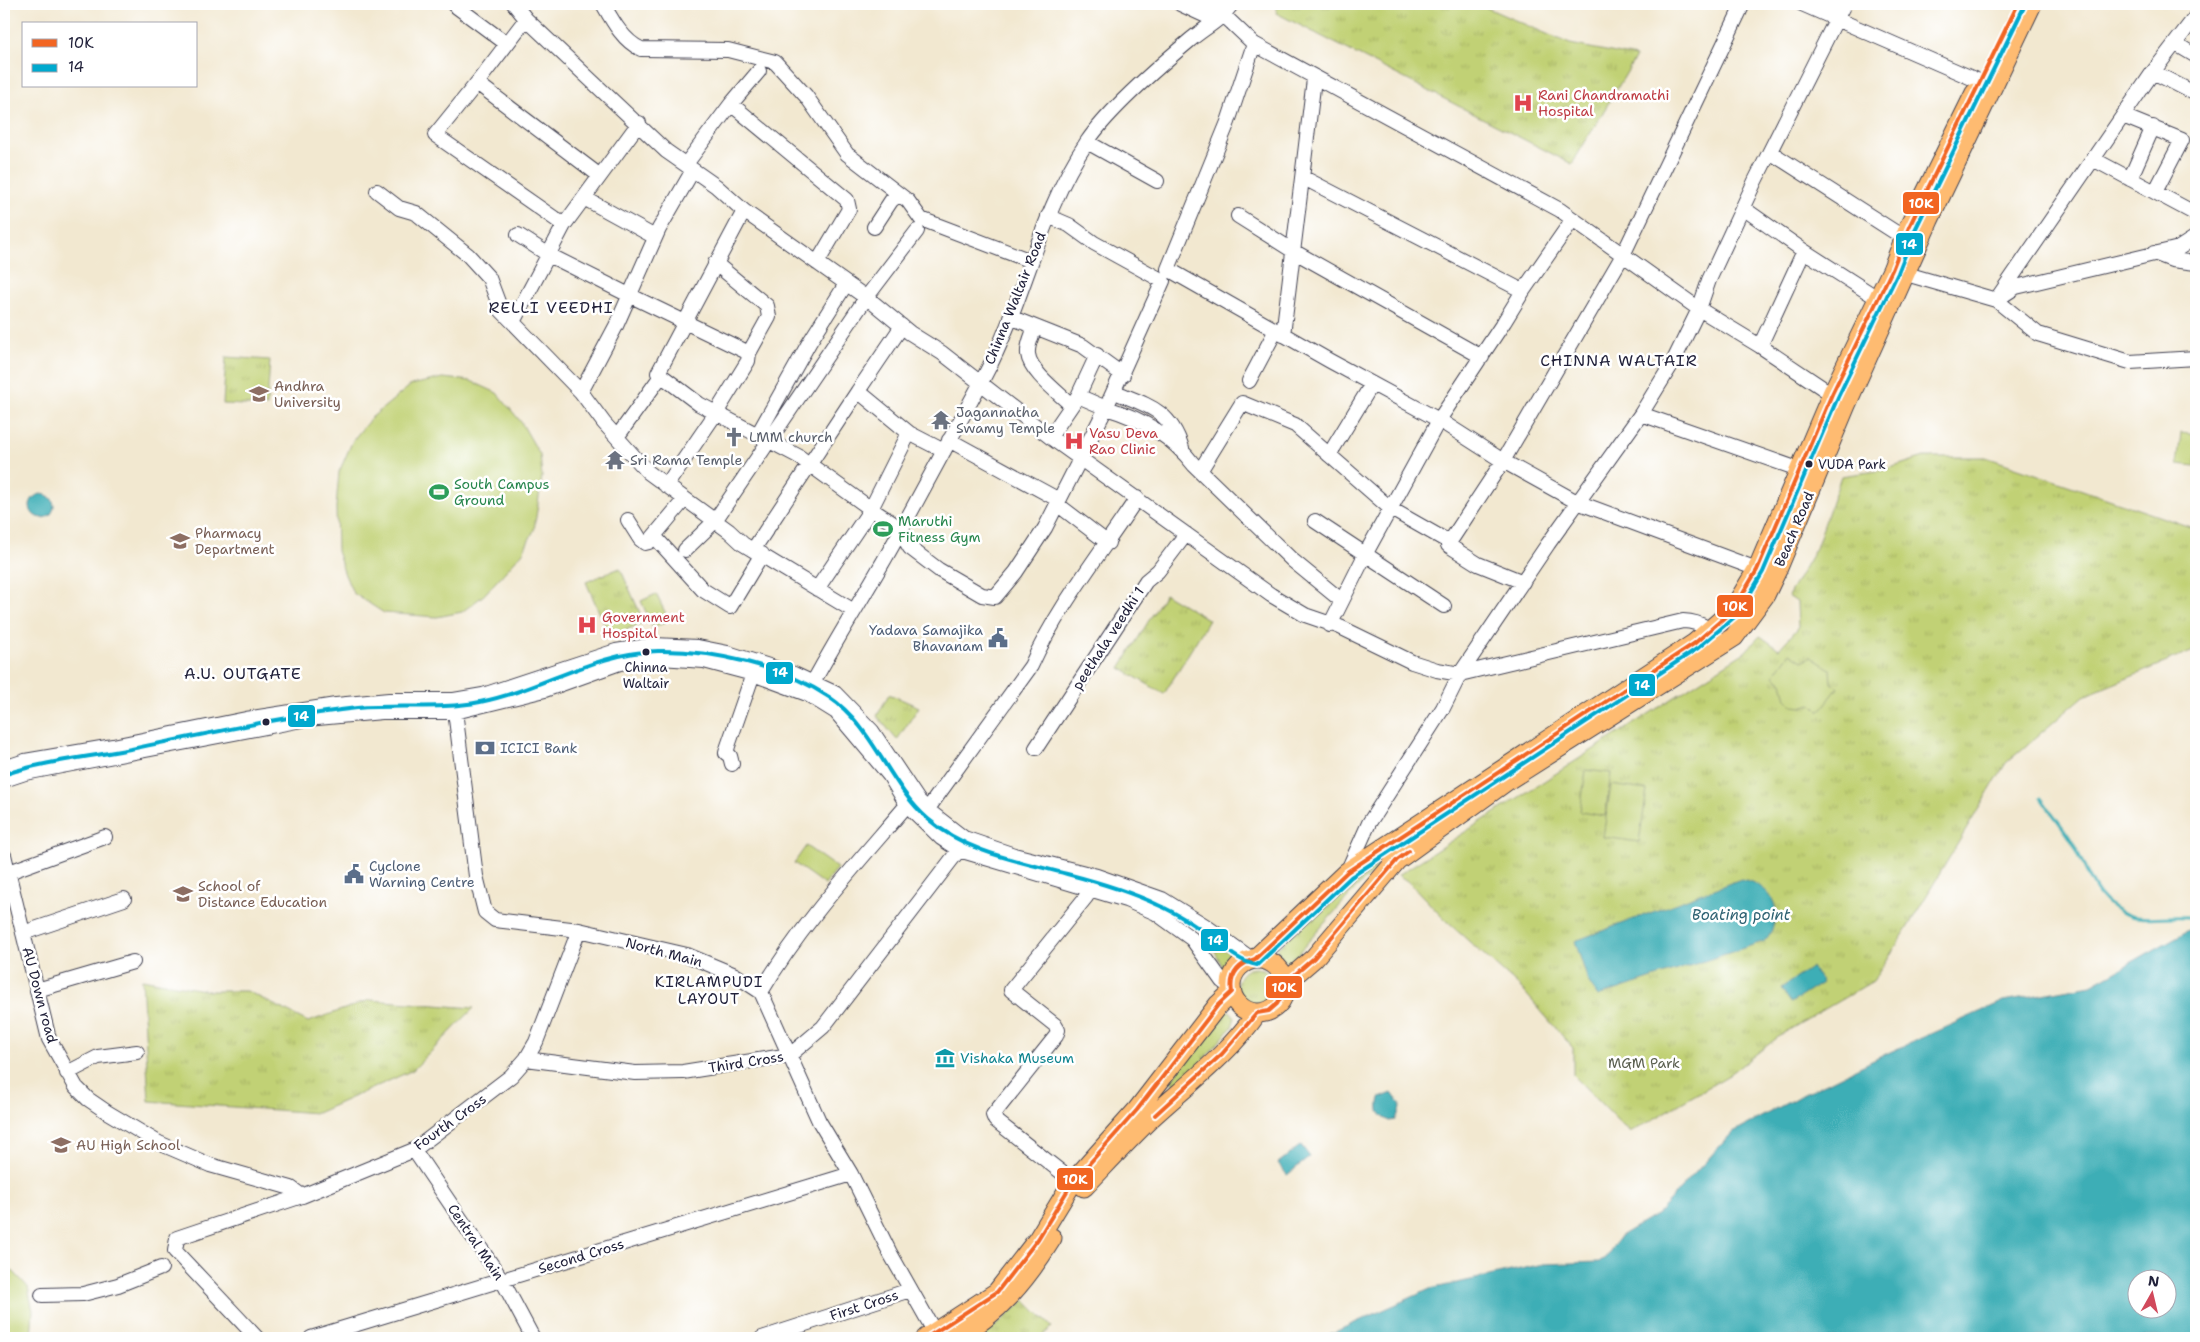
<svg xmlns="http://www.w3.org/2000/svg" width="2200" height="1342" font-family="'Shantell Sans',sans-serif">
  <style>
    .grass { fill: url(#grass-tufts); stroke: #727a58 }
    .pitch { fill: #c1d174; stroke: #727a58 }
    .water { fill: #3daeb6; stroke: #306878; fill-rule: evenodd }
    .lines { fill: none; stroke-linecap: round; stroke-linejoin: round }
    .stream { stroke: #3daeb6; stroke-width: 3 }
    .minor-casing { stroke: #414051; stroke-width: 16 }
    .major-casing { stroke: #414051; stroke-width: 21 }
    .minor { stroke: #fff; stroke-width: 14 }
    .major { stroke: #febb71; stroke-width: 19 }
    .bus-1-casing { stroke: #fff; stroke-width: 8 }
    .bus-2-casing { stroke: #fff; stroke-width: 8 }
    .bus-1 { stroke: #f26522; stroke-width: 4 }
    .bus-2 { stroke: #00a9ce; stroke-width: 4 }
    .bus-dot { fill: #22223b; stroke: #fff; stroke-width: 2 }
    .labels { text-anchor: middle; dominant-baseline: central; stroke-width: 5; stroke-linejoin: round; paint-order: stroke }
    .bus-label { font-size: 13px; fill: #22223b; stroke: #fff; text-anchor: start }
    .health-label { font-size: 14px; fill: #be3a42; stroke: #fff; text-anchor: start }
    .street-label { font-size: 14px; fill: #22223b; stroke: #fff }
    .education-label { font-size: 14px; fill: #785e54; stroke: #fff; text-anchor: start }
    .worship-label { font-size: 14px; fill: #5b616d; stroke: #fff; text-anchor: start }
    .leisure-label { font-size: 14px; fill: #27864d; stroke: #fff; text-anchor: start }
    .service-label { font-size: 14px; fill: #4e5e75; stroke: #fff; text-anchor: start }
    .culture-label { font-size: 14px; fill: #0d838f; stroke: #fff; text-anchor: start }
    .park-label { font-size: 14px; fill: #5a5f4f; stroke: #fff }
    .water-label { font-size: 15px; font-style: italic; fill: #2e6172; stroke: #fff }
    .neighbourhood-label { font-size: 15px; letter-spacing: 1px; fill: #22223b; stroke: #fff }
    .quarter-label { font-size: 16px; letter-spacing: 1px; fill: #22223b; stroke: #fff }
    .line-badge { stroke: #fff; stroke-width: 2 }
    .badge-label { font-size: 14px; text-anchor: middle; font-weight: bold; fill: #fff }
  </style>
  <defs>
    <pattern id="grass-tufts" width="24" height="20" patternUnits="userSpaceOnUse" patternTransform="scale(1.25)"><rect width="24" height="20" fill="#c1d174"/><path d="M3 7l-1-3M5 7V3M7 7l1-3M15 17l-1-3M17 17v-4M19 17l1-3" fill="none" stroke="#a6b365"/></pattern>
  </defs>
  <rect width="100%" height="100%" fill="#fff"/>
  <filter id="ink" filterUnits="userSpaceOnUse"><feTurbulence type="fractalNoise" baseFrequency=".02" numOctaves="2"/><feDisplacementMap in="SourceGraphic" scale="10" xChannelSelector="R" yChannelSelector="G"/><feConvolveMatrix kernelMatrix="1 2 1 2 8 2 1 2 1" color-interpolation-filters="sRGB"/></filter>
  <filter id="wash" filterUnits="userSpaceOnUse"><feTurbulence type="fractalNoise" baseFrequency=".0096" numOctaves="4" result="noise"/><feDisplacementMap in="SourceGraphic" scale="20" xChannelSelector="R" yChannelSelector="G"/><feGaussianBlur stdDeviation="1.12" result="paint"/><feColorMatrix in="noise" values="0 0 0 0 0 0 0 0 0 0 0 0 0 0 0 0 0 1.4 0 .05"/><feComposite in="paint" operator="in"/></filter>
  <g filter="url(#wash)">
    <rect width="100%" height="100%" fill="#f2e8d0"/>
    <path class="grass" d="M1278 4H1478L1570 44 1636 57 1572 164 1276 13Z
      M226 357 270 360 267 406 223 404Z
      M1924 457H1986L2196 529V650L2084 696 2006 763 1903 935 1873 981 1782 1034 1729 1075 1630 1133 1573 1075V1048L1521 988 1444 919 1410 883 1398 875 1745 652 1760 636 1779 649 1798 628 1797 602 1788 596 1816 548 1841 476 1884 470Z
      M620 568 644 622 610 637 586 582Z
      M1165 594 1209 620 1164 694 1120 668Z
      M889 694 919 707 897 740 877 716Z
      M1456 805 1389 858 1353 891 1300 951 1295 961 1289 963 1281 960 1277 949 1339 888Z
      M1212 944 1236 955 1224 971Z
      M1237 986a18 18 0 1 1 36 0a18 18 0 1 1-36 0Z
      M142 979 209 991H247L308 1022 370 1000 474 1008 413 1070 317 1113 149 1101Z
      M1223 1011H1230L1235 1017 1232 1027 1182 1084 1174 1085 1171 1080Z
      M1025 1300 1052 1327 1040 1338H978L991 1330Z"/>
    <path class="pitch" d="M443 378 471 381 497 393 521 422 540 455 542 477 534 530 523 552 484 595 462 612 437 617 384 613 353 593 345 575 337 551 336 507 339 472 353 440 371 418 411 385Z
      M2181 433 2196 435V466L2177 464Z
      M656 594 669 620 653 628 641 601Z
      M1790 653 1802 661 1811 657 1830 669 1831 683 1838 688 1820 711 1811 704 1802 707 1793 706 1786 699 1782 682 1773 676Z
      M1586 770 1611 773 1605 816 1580 812Z
      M1611 785 1647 790 1639 842 1603 837Z
      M806 846 837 868 825 885 794 863Z
      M4 1266 9 1267 28 1287 33 1311 31 1338H4Z"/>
    <path class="water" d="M30 506a12 12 0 1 1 24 0a12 12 0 1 1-24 0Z
      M1741 879C1775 886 1786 913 1765 941L1598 996 1588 981 1575 941Z
      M2196 926V1338H1321L1430 1289 1543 1264 1599 1262 1606 1257 1620 1236 1657 1214 1733 1132 1798 1097 1890 1052 2004 1001 2091 985ZM2138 1280H2168V1310H2138Z
      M1812 967 1822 983 1791 1003 1781 988Z
      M1392 1093 1401 1105 1396 1120 1390 1121C1379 1116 1377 1110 1380 1098Z
      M1301 1145 1310 1157 1287 1175 1278 1163Z"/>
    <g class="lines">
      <path class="stream" d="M2041 798C2050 811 2061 824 2070 838 2089 869 2091 904 2131 916 2149 921 2175 914 2195 918L2196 925"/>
    </g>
  </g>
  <g filter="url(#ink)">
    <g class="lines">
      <defs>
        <path id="minor" d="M453 4 507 44
          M514 4 526 19 666 151 716 186 744 211 871 301 910 333 942 353 1050 437 1271 595 1305 615 1340 627 1412 662 1437 670 1460 674 1683 621C1703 622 1712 630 1724 645
          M603 4C612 20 623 41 641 49L728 50 775 62 806 96 847 154 908 201 921 219 1031 261
          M1180 4 1206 16H1223
          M1212 4 1254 44 1560 210 1699 309 1760 346 1839 399
          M1802 4 1981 82
          M526 19 477 83 435 135 564 225 639 123
          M1254 44 1228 122 1168 269 1330 361 1439 420 1503 461 1577 502 1765 572
          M2176 44 2196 56
          M2153 72 2196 94
          M477 83 600 176
          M731 104 847 200 849 209 817 263
          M2123 116 2182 140 2155 192
          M1087 142 1157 181
          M1770 152 1898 234
          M2093 159 2196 214
          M686 164 731 104 759 71
          M1304 178 1523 291
          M2130 179 2153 127
          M377 191 399 208 416 213 468 255 489 278 501 310 581 392 604 423 648 472 729 531 743 544 854 611
          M584 198 655 237
          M1743 208 1804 251 1871 294
          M744 211 658 373 699 404 798 456 871 509 817 589
          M1048 216 1069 225 1094 243 1163 281 1106 408C1140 418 1172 436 1194 465L1292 560 1342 601
          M1238 216 1295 252 1482 357
          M874 227 891 201 899 194
          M518 235 549 255 629 295 749 353 748 361 716 413 666 486
          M2196 237 2179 248 2016 287 1996 300 2038 334 2130 362 2196 358
          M2154 253 2172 260 2196 263
          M715 263 767 306 769 317 749 353
          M1896 271 1996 300 2153 72 2196 16
          M1010 317 1083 346 1123 375
          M513 322 564 225
          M902 326 858 391 909 433 944 451
          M1035 327C1032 336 1027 345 1028 354 1030 372 1059 393 1071 405
          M1283 335 1314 79
          M1760 346 1804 251
          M1249 381 1276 330
          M581 392 616 326 659 229 693 170
          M1115 392C1149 406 1170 410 1182 448
          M1641 414 1801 470
          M909 433 871 509 897 526 910 548 939 570 982 595 995 597 1016 572 1045 528 1106 408 1078 396
          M757 436 809 343 846 284
          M617 437 661 376
          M1050 437 1078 396 1097 355
          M949 440 1059 500
          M1329 455 1372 384
          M1200 471 1242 403 1295 425 1391 509 1442 538 1448 540 1453 537 1503 461 1623 255 1743 4
          M1057 504 1108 543
          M628 520 640 539 645 543 649 542 684 500
          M1315 521 1444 606
          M654 536 703 590 730 607 762 554
          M1448 545 1478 564 1523 582
          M685 550 714 522 866 298 917 231
          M753 550 858 391
          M1330 625 1366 553 1439 420 1504 322 1523 291 1573 219
          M809 690C838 635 872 584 901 530 929 478 957 426 985 375 1025 300 1039 213 1087 142 1109 109 1158 67 1189 41 1204 28 1220 21 1232 4
          M454 703 476 876 485 912 495 920 579 930 687 955 735 975 761 992 819 1121 851 1174 890 1253 938 1338
          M1036 748 1146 581 1158 571 1186 534
          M732 764 730 756 726 753 728 746 753 674
          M4 768 25 761 113 746 246 719 336 705 389 700H454L483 695 616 651 654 645 698 647 728 653 794 674 835 693 872 731 918 800 933 814 964 838 1014 855 1097 876 1162 899 1204 925 1253 960
          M4 780 25 773 307 719 382 712H455L545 690 620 663 661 658 704 661 753 674 807 694 836 712 889 775 907 805 941 838 959 850 1126 900 1156 913 1192 939 1222 981 1231 988
          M927 810 1031 666C1058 606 1101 553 1137 498
          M4 855 49 1039 76 1087 88 1099 107 1112 159 1143 210 1165 291 1188 302 1196
          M9 872 105 837
          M1347 872 1369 823 1443 708 1460 674 1548 544 1641 414 1673 362 1699 309 1709 280 1755 181 1844 4
          M23 933 124 899
          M37 990 133 962
          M761 992C801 924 856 865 907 805
          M526 1059 635 1073 683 1072 790 1055 823 1027 959 850
          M67 1073 98 1057 137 1052
          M414 1150 502 1280 533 1338
          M1079 1186 995 1120 993 1115 1056 1036 1058 1030 1055 1025 1011 990 1086 897 1094 884
          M42 1295 83 1294 118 1285 161 1268
          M257 1338 175 1251 177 1238 302 1196 414 1150 511 1076 526 1059 536 1042 579 930
          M311 1338 851 1174
          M762 1338 910 1290"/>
        <path id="major" d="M1231 986a27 27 0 1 1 54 0a27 27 0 1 1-54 0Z
          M1255 959 1347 872 1695 643 1733 610 1757 570 1832 394 1892 270 1909 227 1975 93
          M1285 983 1314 958 1397 860 1508 780 1734 637 1765 595 1777 570 1846 405 1929 220 2032 4
          M1084 1187C1106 1164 1128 1140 1151 1118 1188 1084 1228 1055 1257 1013
          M926 1338 997 1292 1038 1239 1072 1183 1137 1110 1218 1005 1232 992
          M956 1338C998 1314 1027 1279 1052 1238"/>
      </defs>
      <use href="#minor" class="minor-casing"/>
      <use href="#major" class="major-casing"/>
      <use href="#minor" class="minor"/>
      <use href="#major" class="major"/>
      <defs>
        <path id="bus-1" d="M1155 1115 1222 1054 1257 1013 1269 1011 1277 1004 1283 994 1285 983 1314 958 1397 860 1409 851
          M926 1338 997 1292 1038 1239 1072 1183 1137 1110 1218 1005 1232 992C1229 974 1239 964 1255 959L1347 872 1695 643 1733 610 1757 570 1832 394 1892 270 1909 227 2018 4"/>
        <path id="bus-2" d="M6 774C43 762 82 758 120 751 199 736 277 717 357 708 398 704 440 710 480 702 541 690 595 652 658 651 714 650 782 666 829 697 874 727 888 784 928 819 967 853 1019 861 1067 874 1098 882 1129 891 1158 905 1177 913 1194 925 1211 937 1225 948 1239 962 1257 965L1351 877 1698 648 1738 614 1763 572 1838 397 1898 273 1915 230 2024 7"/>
      </defs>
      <use href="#bus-1" class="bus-1-casing"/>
      <use href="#bus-2" class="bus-2-casing"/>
      <use href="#bus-1" class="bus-1"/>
      <use href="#bus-2" class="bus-2"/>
    </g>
  </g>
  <defs>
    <symbol id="hospital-bare" viewBox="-9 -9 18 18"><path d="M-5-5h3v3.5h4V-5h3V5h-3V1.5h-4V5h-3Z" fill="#e0444e" stroke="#fff" stroke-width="2.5" paint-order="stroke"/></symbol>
    <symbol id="university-bare" viewBox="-9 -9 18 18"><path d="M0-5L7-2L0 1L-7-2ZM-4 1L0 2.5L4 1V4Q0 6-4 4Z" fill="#8d6e63" stroke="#fff" stroke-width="2.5" paint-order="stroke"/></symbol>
    <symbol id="temple-bare" viewBox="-9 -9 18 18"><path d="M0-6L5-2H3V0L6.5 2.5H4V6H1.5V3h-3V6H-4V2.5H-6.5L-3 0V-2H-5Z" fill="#6b7280" stroke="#fff" stroke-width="2.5" paint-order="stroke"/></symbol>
    <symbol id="church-bare" viewBox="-9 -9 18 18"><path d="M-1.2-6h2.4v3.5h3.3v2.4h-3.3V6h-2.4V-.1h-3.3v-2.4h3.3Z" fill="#6b7280" stroke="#fff" stroke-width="2.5" paint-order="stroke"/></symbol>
    <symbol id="stadium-bare" viewBox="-9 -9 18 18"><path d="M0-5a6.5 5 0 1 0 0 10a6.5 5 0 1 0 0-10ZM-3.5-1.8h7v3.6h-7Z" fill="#2e9e5b" stroke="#fff" stroke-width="2.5" paint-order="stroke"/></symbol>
    <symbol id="civic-bare" viewBox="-9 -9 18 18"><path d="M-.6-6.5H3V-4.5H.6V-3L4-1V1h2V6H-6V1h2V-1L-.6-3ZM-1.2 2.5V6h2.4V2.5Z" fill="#5c6f8a" stroke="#fff" stroke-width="2.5" paint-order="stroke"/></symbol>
    <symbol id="bank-bare" viewBox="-9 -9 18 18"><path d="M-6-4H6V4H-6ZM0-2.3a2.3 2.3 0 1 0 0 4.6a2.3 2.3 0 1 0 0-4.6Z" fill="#5c6f8a" stroke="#fff" stroke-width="2.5" paint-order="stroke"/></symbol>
    <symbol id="museum-bare" viewBox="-9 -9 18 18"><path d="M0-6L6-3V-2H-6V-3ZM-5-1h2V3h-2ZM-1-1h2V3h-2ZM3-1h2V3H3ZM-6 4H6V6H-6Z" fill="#0f9aa8" stroke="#fff" stroke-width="2.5" paint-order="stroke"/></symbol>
    <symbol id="school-bare" viewBox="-9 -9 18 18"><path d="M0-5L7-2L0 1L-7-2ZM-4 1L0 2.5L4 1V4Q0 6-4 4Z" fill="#8d6e63" stroke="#fff" stroke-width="2.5" paint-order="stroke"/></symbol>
  </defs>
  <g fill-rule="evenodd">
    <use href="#hospital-bare" x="1509" y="89" width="28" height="28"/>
    <use href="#university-bare" x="245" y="380" width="28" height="28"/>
    <use href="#temple-bare" x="927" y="406" width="28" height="28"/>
    <use href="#church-bare" x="720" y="423" width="28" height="28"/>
    <use href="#hospital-bare" x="1060" y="427" width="28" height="28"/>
    <use href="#temple-bare" x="601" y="446" width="28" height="28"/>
    <use href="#stadium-bare" x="425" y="478" width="28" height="28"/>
    <use href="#stadium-bare" x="869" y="515" width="28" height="28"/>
    <use href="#university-bare" x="166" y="527" width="28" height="28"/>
    <use href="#hospital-bare" x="573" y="611" width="28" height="28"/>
    <use href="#civic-bare" x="984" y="624" width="28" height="28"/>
    <use href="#bank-bare" x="471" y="734" width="28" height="28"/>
    <use href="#civic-bare" x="340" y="860" width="28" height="28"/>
    <use href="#university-bare" x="169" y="880" width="28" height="28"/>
    <use href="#museum-bare" x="931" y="1044" width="28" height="28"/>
    <use href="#school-bare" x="47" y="1131" width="28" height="28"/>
  </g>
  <g class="bus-dot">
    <circle cx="1809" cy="464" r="4.5"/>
    <circle cx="646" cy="652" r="4.5"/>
    <circle cx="266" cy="722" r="4.5"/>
  </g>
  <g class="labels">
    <g class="bus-label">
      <text x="1818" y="464">VUDA Park</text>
      <text x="646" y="667" text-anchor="middle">Chinna<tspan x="646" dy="16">Waltair</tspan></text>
    </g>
    <g class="health-label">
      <text x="1538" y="95">Rani Chandramathi<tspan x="1538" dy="16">Hospital</tspan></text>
      <text x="1089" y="433">Vasu Deva<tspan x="1089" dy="16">Rao Clinic</tspan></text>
      <text x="602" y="617">Government<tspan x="602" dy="16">Hospital</tspan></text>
    </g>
    <g class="street-label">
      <text transform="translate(1015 298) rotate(-68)">Chinna Waltair Road</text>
      <text transform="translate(1794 529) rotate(-67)">Beach Road</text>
      <text transform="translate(1108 638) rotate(-57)">peethala veedhi 1</text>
      <text transform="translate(664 952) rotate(15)">North Main</text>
      <text transform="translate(40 995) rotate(75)">AU Down road</text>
      <text transform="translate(746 1062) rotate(-9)">Third Cross</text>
      <text transform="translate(450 1122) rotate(-36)">Fourth Cross</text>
      <text transform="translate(476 1242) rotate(56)">Central Main</text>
      <text transform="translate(581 1256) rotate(-17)">Second Cross</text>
      <text transform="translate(864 1305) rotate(-18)">First Cross</text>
    </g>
    <g class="education-label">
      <text x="274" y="386">Andhra<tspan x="274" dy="16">University</tspan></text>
      <text x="195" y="533">Pharmacy<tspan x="195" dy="16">Department</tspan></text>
      <text x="198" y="886">School of<tspan x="198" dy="16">Distance Education</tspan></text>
      <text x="76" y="1145">AU High School</text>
    </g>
    <g class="worship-label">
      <text x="956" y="412">Jagannatha<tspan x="956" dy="16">Swamy Temple</tspan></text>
      <text x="749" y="437">LMM church</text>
      <text x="630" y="460">Sri Rama Temple</text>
    </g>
    <g class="leisure-label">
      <text x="454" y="484">South Campus<tspan x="454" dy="16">Ground</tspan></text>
      <text x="898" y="521">Maruthi<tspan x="898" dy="16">Fitness Gym</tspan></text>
    </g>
    <g class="service-label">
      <text x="983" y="630" text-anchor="end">Yadava Samajika<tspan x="983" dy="16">Bhavanam</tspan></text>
      <text x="500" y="748">ICICI Bank</text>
      <text x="369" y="866">Cyclone<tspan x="369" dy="16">Warning Centre</tspan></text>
    </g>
    <g class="culture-label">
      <text x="960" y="1058">Vishaka Museum</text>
    </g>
    <g class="park-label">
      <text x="1644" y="1063">MGM Park</text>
    </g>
    <g class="water-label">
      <text x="1741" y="915">Boating point</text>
    </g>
    <g class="neighbourhood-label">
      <text x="709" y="982">KIRLAMPUDI<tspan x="709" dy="17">LAYOUT</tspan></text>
    </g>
    <g class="quarter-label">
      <text x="551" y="307">RELLI VEEDHI</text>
      <text x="1619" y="360">CHINNA WALTAIR</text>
      <text x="243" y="673">A.U. OUTGATE</text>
    </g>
  </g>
  <g class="line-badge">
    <rect x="1902" y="191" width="38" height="24" rx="5" fill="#f26522"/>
    <rect x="1895" y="232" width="29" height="24" rx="5" fill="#00a9ce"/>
    <rect x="1716" y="594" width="38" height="24" rx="5" fill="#f26522"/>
    <rect x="765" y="661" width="29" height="24" rx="5" fill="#00a9ce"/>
    <rect x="1628" y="673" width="28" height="24" rx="5" fill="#00a9ce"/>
    <rect x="287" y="704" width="29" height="24" rx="5" fill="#00a9ce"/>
    <rect x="1200" y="928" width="29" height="24" rx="5" fill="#00a9ce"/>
    <rect x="1265" y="975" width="38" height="24" rx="5" fill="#f26522"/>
    <rect x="1056" y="1167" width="38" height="24" rx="5" fill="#f26522"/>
  </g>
  <g class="badge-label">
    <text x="1921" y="208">10K</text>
    <text x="1909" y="249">14</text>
    <text x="1735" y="611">10K</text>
    <text x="780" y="677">14</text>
    <text x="1642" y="690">14</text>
    <text x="301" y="721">14</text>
    <text x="1215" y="945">14</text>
    <text x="1284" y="992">10K</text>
    <text x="1075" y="1184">10K</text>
  </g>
  <rect width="2200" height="1342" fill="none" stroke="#fff" stroke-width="20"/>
  <rect x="22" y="22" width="175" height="65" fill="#ffffff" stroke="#a7a7b1"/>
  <rect x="32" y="39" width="25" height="8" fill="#f26522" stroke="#a7a7b1"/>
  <text x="68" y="48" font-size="15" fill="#22223b">10K</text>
  <rect x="32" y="64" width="25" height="8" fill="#00a9ce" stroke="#a7a7b1"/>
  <text x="68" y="72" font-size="15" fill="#22223b">14</text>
  <g transform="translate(2152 1294) rotate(8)"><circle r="24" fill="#ffffff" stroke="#a7a7b1"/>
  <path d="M0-4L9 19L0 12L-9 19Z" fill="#d1495b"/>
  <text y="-8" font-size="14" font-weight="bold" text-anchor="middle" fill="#22223b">N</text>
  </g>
</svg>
